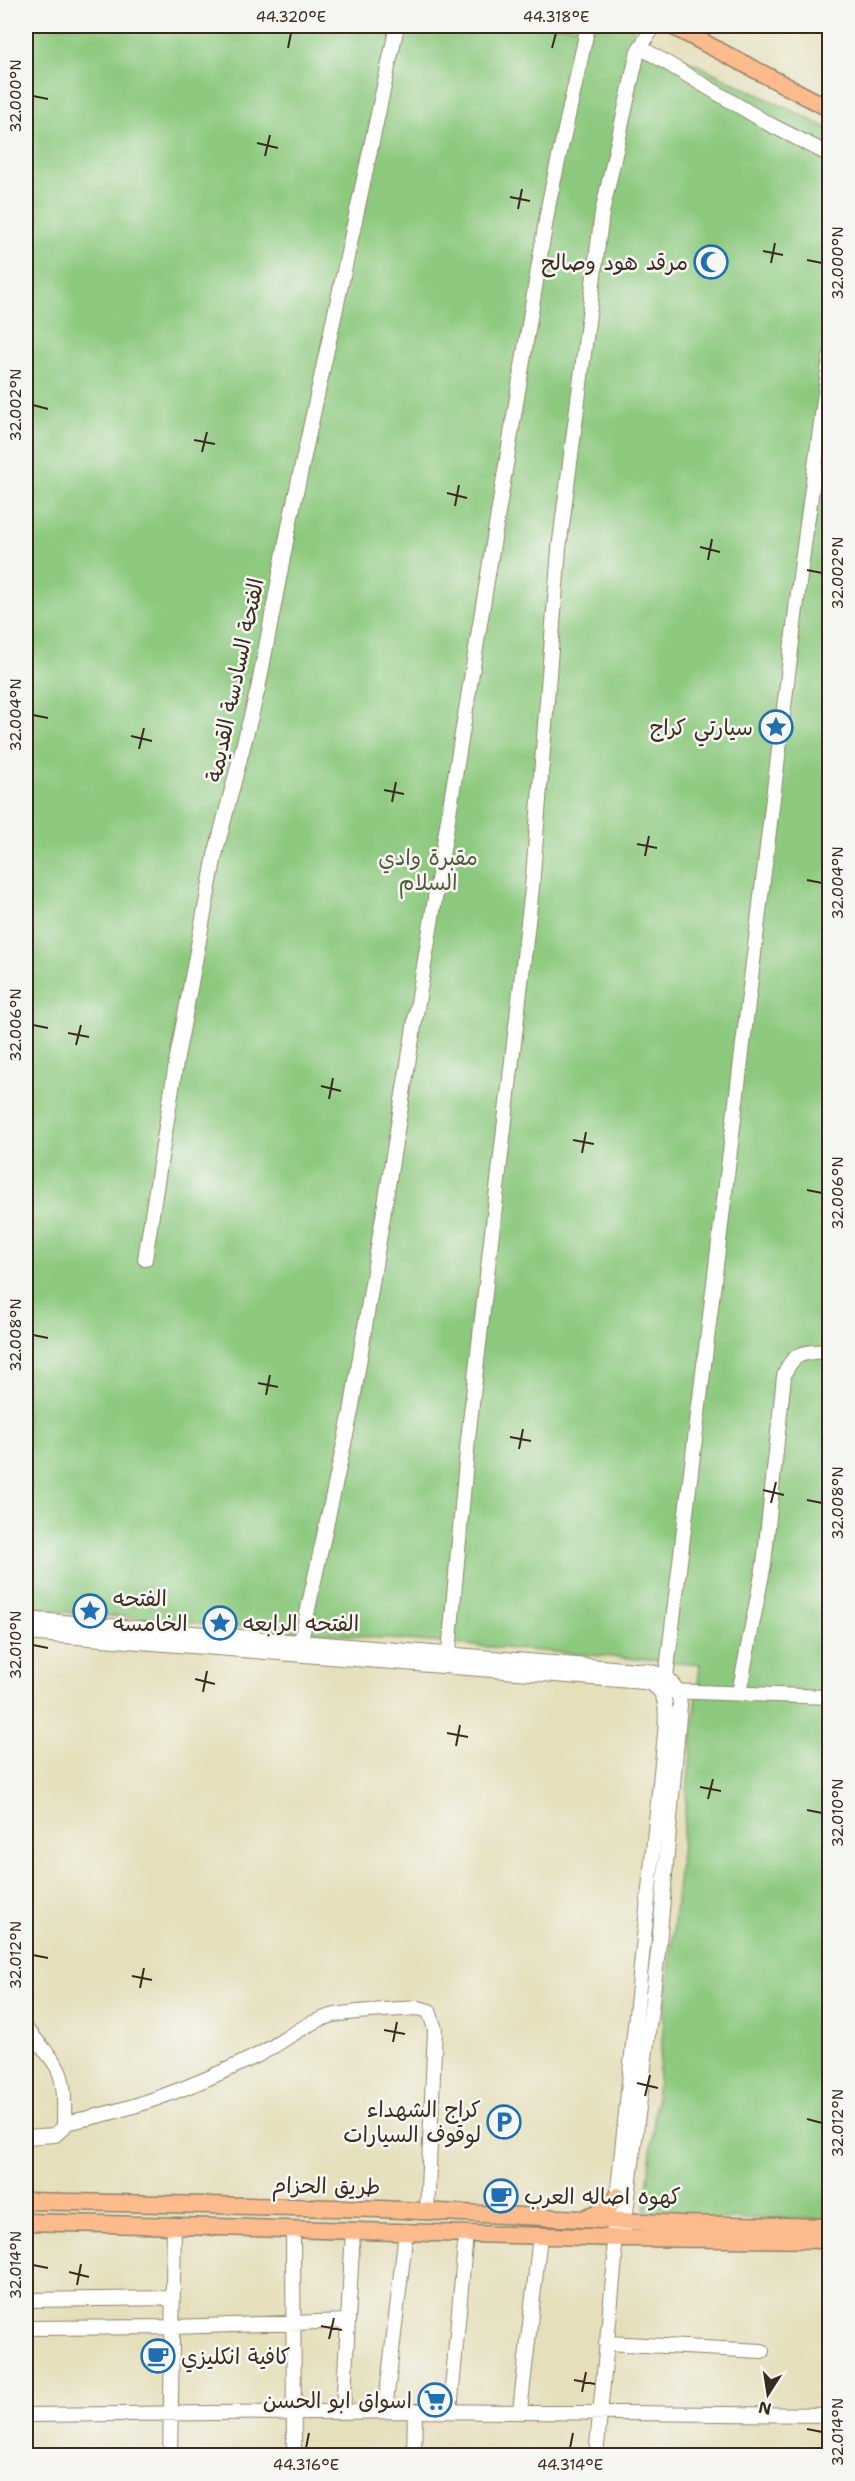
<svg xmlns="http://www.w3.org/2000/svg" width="855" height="2481" font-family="'Shantell Sans','Playpen Sans Arabic',sans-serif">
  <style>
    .green { fill: #8cc97e; stroke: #647a4e; stroke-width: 1.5 }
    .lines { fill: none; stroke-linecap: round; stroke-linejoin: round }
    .minor-casing { stroke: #90846c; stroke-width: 16 }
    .major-casing { stroke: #90846c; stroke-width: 19 }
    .minor { stroke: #fff; stroke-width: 14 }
    .major { stroke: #fbbb8d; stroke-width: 16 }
    .ticks { fill: none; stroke: #3b2a1e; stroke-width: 2 }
    .labels { text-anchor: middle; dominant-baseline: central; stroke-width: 5; stroke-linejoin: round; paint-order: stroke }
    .poi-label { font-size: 22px; fill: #3b2a1e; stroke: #f6f6f2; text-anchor: end }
    .street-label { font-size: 22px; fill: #3b2a1e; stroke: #f6f6f2 }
    .park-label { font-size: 22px; fill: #535a3b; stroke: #f6f6f2 }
    .neatline { fill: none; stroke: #3b2a1e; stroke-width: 2 }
    .ticks-label { font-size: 15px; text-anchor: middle; fill: #3b2a1e }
  </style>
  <rect width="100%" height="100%" fill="#f6f6f2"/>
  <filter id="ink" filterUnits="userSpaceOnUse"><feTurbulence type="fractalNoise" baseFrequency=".0167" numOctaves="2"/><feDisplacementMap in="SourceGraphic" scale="12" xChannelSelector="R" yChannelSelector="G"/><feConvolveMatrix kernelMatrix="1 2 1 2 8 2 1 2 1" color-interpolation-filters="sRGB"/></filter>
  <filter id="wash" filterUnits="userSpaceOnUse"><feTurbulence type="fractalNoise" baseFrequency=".008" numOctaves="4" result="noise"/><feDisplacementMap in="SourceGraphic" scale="24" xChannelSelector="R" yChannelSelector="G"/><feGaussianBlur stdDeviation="1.35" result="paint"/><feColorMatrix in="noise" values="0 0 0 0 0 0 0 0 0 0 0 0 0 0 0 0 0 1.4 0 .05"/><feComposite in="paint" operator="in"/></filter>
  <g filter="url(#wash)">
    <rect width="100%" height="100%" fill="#e5dfbb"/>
    <path class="green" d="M26 26H631L638 36 829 129V2219H644L700 1664 26 1609Z"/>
  </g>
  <g filter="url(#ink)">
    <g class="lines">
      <defs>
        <path id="minor" d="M640 47 769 124 830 155
          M145 1259 176 1063 215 855 258 689 290 521 397 26
          M26 1619 648 1671C667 1675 679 1685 680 1705L659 1944 624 2229
          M26 1633 644 1682C670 1687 666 1713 665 1734L613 2238 615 2259 596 2456
          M301 1641 351 1412 549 202 588 26
          M449 1652 468 1439 532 888 559 549 602 213 638 51 654 26
          M660 1691 666 1677 801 568 830 357
          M670 1691 830 1697
          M739 1693 764 1564 784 1376C793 1350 805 1353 830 1351
          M26 2029C64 2071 65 2071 64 2127L55 2135 26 2137
          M64 2123C133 2111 196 2086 258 2055 284 2042 306 2021 335 2015 361 2010 391 2010 418 2008L429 2011 435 2029 427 2212
          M293 2230 294 2456
          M26 2300 172 2298
          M26 2328 172 2327 348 2321
          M606 2343 762 2351
          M343 2411 353 2230
          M385 2411 406 2231
          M450 2411 466 2233
          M520 2411 540 2236
          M26 2415 415 2411 830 2415
          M170 2456 174 2226
          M414 2456 415 2411"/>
        <path id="major" d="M672 26 830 109
          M26 2201 381 2209 682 2224 830 2227
          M585 2218 608 2208 618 2196
          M26 2222 623 2238 830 2240"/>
      </defs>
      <use href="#minor" class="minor-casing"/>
      <use href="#major" class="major-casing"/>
      <use href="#minor" class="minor"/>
      <use href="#major" class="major"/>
    </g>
  </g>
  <path class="ticks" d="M288 48 291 33M552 48 556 33M33 96 48 99M257 143 278 148M265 156 270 135M510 197 530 201M518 209 522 189M763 251 783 255M807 260 822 263M771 263 775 243M33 405 48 409M194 440 215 444M202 452 207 432M447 493 467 498M455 506 459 485M700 547 720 552M708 560 712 539M807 570 822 573M33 715 48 718M131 736 152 741M139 749 144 728M384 790 404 794M392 802 396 782M637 844 657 848M645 856 649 836M807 880 822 883M33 1025 48 1028M68 1033 89 1037M76 1045 81 1025M321 1086 341 1091M329 1099 333 1078M573 1140 594 1144M582 1153 586 1132M807 1190 822 1193M33 1335 48 1338M258 1383 278 1387M266 1395 270 1375M510 1437 531 1441M519 1449 523 1429M763 1490 784 1495M807 1500 822 1503M771 1503 776 1482M33 1645 48 1648M195 1679 215 1684M203 1692 207 1671M447 1733 468 1737M456 1746 460 1725M700 1787 721 1791M708 1799 713 1779M807 1810 822 1813M33 1955 48 1958M132 1976 152 1980M140 1988 144 1968M384 2030 405 2034M393 2042 397 2022M637 2083 658 2088M645 2096 650 2075M807 2119 822 2123M33 2265 48 2268M69 2272 89 2277M77 2285 81 2264M321 2326 342 2330M329 2339 334 2318M574 2380 595 2384M582 2392 586 2372M807 2429 822 2432M306 2448 309 2433M570 2448 573 2433"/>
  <defs>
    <symbol id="mosque-ring" viewBox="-11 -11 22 22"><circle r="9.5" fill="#f6f6f2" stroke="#1f6fb2" stroke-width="1.5"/><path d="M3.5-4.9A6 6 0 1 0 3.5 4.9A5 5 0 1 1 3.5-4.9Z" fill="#1f6fb2"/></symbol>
    <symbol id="sight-ring" viewBox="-11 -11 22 22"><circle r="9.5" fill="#f6f6f2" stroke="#1f6fb2" stroke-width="1.5"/><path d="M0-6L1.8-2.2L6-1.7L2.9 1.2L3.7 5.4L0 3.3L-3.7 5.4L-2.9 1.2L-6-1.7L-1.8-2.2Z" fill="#1f6fb2"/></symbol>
    <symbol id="parking-ring" viewBox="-11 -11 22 22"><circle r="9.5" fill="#f6f6f2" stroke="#1f6fb2" stroke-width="1.5"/><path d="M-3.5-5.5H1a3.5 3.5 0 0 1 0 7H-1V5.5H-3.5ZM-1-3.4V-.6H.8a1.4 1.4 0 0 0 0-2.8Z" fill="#1f6fb2"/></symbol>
    <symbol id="cafe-ring" viewBox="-11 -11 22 22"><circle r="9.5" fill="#f6f6f2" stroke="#1f6fb2" stroke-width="1.5"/><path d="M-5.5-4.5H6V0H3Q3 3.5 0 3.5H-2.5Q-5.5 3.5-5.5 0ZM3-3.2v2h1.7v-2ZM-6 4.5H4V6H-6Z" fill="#1f6fb2"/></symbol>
    <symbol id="supermarket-ring" viewBox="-11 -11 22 22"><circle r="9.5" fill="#f6f6f2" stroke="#1f6fb2" stroke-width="1.5"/><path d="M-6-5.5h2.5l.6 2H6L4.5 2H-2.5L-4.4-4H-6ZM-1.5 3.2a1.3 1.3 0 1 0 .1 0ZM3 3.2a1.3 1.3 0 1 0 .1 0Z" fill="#1f6fb2"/></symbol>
  </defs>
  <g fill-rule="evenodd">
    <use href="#mosque-ring" x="692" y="243" width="38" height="38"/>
    <use href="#sight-ring" x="757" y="708" width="38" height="38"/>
    <use href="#sight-ring" x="71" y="1592" width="38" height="38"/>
    <use href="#sight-ring" x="201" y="1604" width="38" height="38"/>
    <use href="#parking-ring" x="485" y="2103" width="38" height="38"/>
    <use href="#cafe-ring" x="482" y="2177" width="38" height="38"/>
    <use href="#cafe-ring" x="139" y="2337" width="38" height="38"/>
    <use href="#supermarket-ring" x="416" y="2381" width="38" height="38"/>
  </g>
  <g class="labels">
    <g class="poi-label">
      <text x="688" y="262">مرقد هود وصالح</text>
      <text x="753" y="727">سيارتي كراج</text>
      <text x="113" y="1598" text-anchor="start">الفتحه<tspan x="113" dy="25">الخامسه</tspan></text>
      <text x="243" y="1623" text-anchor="start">الفتحه الرابعه</text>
      <text x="481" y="2109">كراج الشهداء<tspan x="481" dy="25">لوقوف السيارات</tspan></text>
      <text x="524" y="2196" text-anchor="start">كهوه اصاله العرب</text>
      <text x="181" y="2356" text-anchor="start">كافية انكليزي</text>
      <text x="412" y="2400">اسواق ابو الحسن</text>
    </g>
    <g class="street-label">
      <text transform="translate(235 680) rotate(-78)">الفتحة السادسة القديمة</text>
      <text transform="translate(326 2186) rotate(1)">طريق الحزام</text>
    </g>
    <g class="park-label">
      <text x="428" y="857">مقبرة وادي<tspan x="428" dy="25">السلام</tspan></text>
    </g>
  </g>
  <rect width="855" height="2481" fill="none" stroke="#f6f6f2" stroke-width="66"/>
  <g transform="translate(768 2394) rotate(192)" stroke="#f6f6f2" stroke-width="4.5" paint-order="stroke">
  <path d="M0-4.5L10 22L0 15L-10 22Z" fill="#3b2a1e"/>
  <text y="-9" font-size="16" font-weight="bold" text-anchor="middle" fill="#3b2a1e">N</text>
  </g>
  <rect x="33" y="33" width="789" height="2415" class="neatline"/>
  <g class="ticks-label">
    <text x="291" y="22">44.320°E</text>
    <text x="556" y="22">44.318°E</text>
    <text transform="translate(16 96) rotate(-90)" y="5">32.000°N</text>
    <text transform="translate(838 263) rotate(-90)" y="5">32.000°N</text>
    <text transform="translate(16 405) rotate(-90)" y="5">32.002°N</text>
    <text transform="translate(838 573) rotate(-90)" y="5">32.002°N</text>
    <text transform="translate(16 715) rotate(-90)" y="5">32.004°N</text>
    <text transform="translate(838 883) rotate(-90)" y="5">32.004°N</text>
    <text transform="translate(16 1025) rotate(-90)" y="5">32.006°N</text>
    <text transform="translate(838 1193) rotate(-90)" y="5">32.006°N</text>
    <text transform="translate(16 1335) rotate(-90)" y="5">32.008°N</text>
    <text transform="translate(838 1503) rotate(-90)" y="5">32.008°N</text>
    <text transform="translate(16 1645) rotate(-90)" y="5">32.010°N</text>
    <text transform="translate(838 1813) rotate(-90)" y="5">32.010°N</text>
    <text transform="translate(16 1955) rotate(-90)" y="5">32.012°N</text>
    <text transform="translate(838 2123) rotate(-90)" y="5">32.012°N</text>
    <text transform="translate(16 2265) rotate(-90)" y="5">32.014°N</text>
    <text transform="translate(838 2432) rotate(-90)" y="5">32.014°N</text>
    <text x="306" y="2470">44.316°E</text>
    <text x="570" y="2470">44.314°E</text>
  </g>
</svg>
